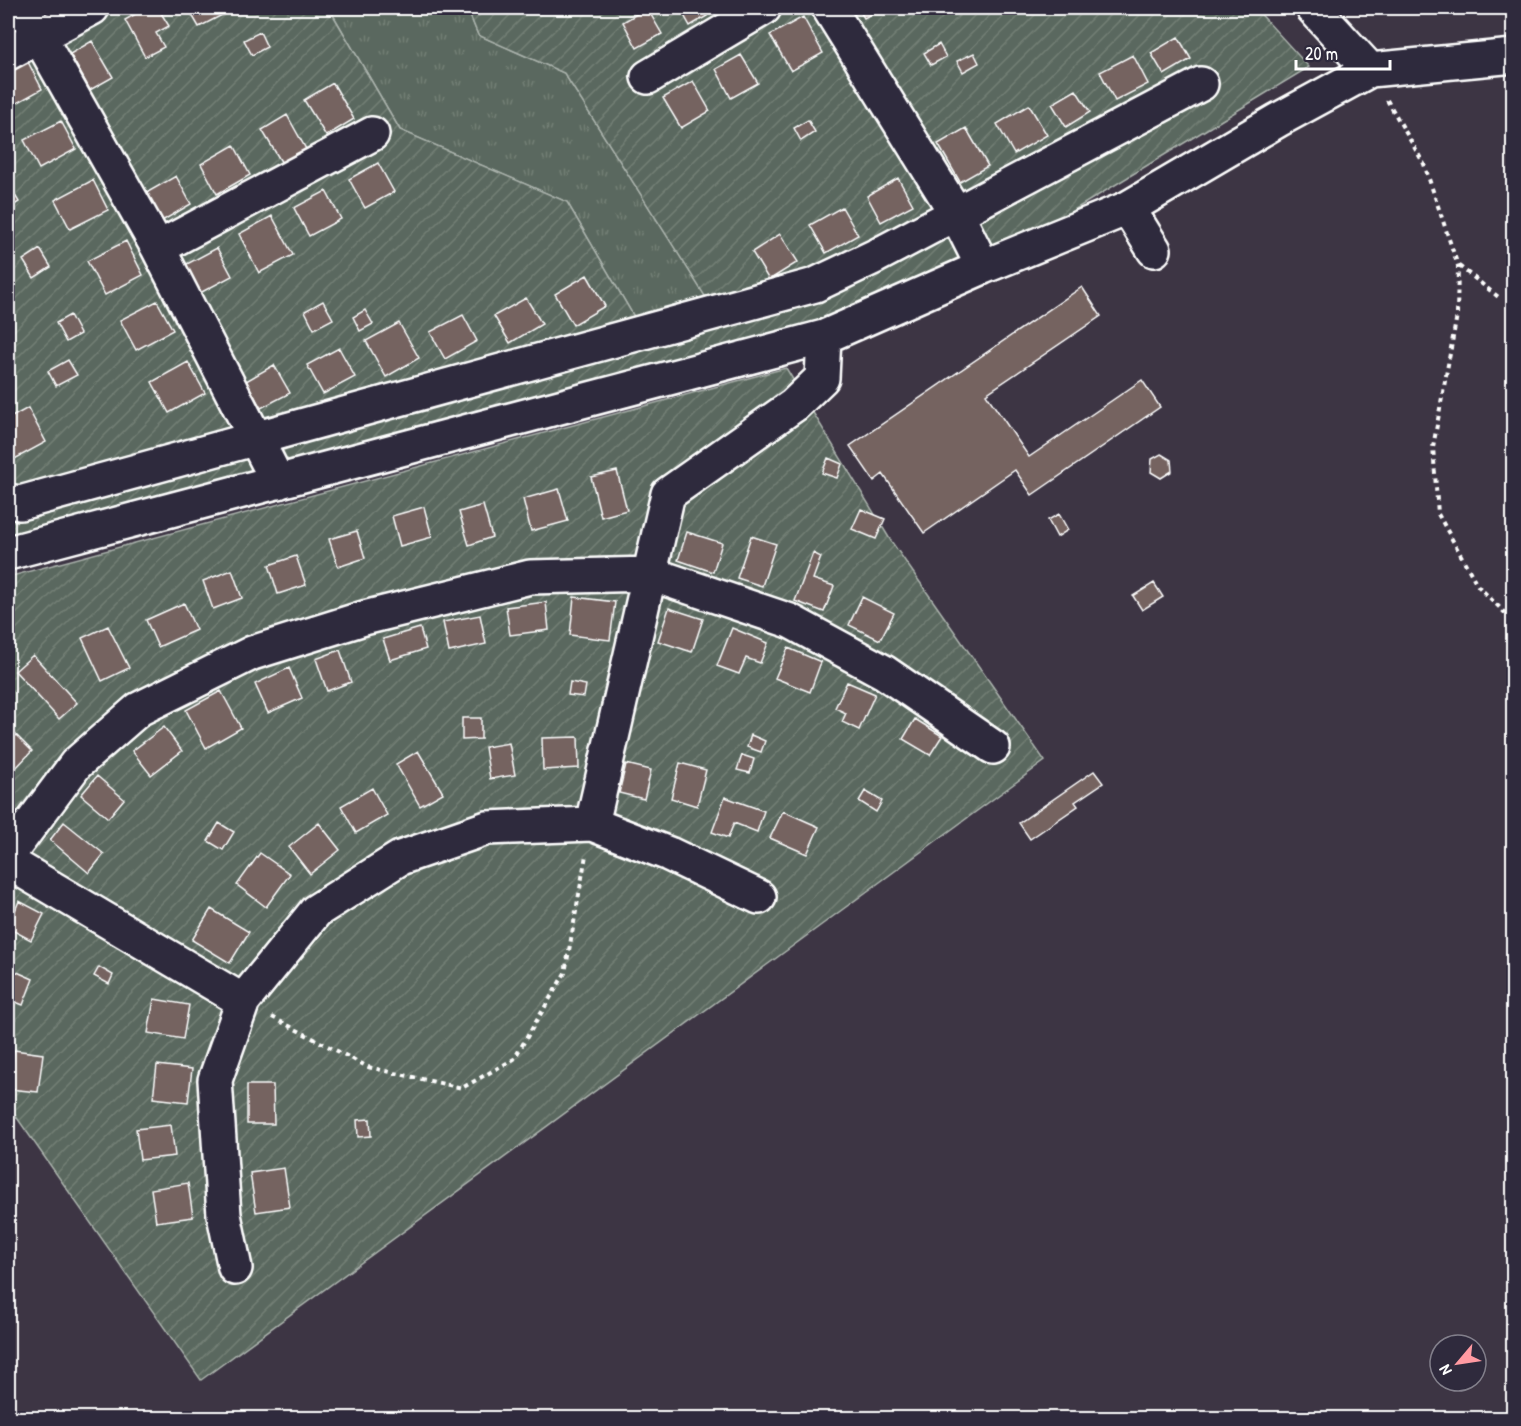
<svg xmlns="http://www.w3.org/2000/svg" width="1521" height="1426" font-family="'Patrick Hand',sans-serif">
  <style>
    .grass { fill: url(#grass-tufts); stroke: #acb4ae; stroke-width: 1.5 }
    .garden { fill: url(#garden-furrows); stroke: #acb4ae; stroke-width: 1.5 }
    .building { fill: #746361; stroke: #fff; stroke-width: 1.5 }
    .lines { fill: none; stroke-linecap: round; stroke-linejoin: round }
    .minor-casing { stroke: #fff; stroke-width: 38 }
    .path { stroke: #fff; stroke-width: 4; stroke-dasharray: 4.5 4.5; stroke-linecap: butt }
    .minor { stroke: #2f2a3d; stroke-width: 33 }
  </style>
  <defs>
    <pattern id="grass-tufts" width="24" height="20" patternUnits="userSpaceOnUse" patternTransform="scale(1.5)"><rect width="24" height="20" fill="#5a685e"/><path d="M3 7l-1-3M5 7V3M7 7l1-3M15 17l-1-3M17 17v-4M19 17l1-3" fill="none" stroke="#737f76"/></pattern>
    <pattern id="garden-furrows" width="10" height="10" patternUnits="userSpaceOnUse" patternTransform="scale(1.5)"><rect width="10" height="10" fill="#5a685e"/><path d="M-1 1l2-2M0 10L10 0M9 11l2-2" fill="none" stroke="#737f76"/></pattern>
  </defs>
  <rect width="100%" height="100%" fill="#3d3544"/>
  <filter id="ink" filterUnits="userSpaceOnUse"><feTurbulence type="fractalNoise" baseFrequency=".0167" numOctaves="2"/><feDisplacementMap in="SourceGraphic" scale="12" xChannelSelector="R" yChannelSelector="G"/><feConvolveMatrix kernelMatrix="1 2 1 2 8 2 1 2 1" color-interpolation-filters="sRGB"/></filter>
  <g filter="url(#ink)">
    <path class="grass" d="M329 8H467L478 35 564 73 711 305 637 322 567 202 400 130Z"/>
    <path class="garden" d="M8 8H329L400 130 567 202 637 322 710 304 564 73 478 35 467 8H1255L1309 67 1018 244 774 340 8 543Z
      M786 368 891 541 1045 761 201 1380 8 1105V577Z"/>
    <path class="building" d="M146 8H158L169 26 156 33 164 47 145 57 125 20Z
      M188 8H231L232 10 199 27Z
      M647 8 662 34 637 48 623 22Z
      M680 8H702L707 16 690 26Z
      M858 8H882L864 18Z
      M803 17 823 53 791 71 770 35Z
      M260 32 267 47 252 55 244 40Z
      M1178 37 1191 59 1164 75 1151 53Z
      M92 41 113 77 90 90 70 54Z
      M939 44 946 57 931 65 924 53Z
      M974 53 979 63 963 72 957 61Z
      M741 55 758 83 731 98 716 69Z
      M1133 55 1148 84 1115 101 1100 72Z
      M27 60 42 89 8 108V70Z
      M693 81 710 111 681 128 663 98Z
      M333 83 354 119 326 136 304 100Z
      M1076 90 1090 112 1066 127 1052 104Z
      M1029 105 1047 135 1014 154 997 124Z
      M287 115 307 151 283 165 262 130Z
      M808 120 815 132 801 141 794 128Z
      M61 121 76 149 39 169 24 140Z
      M966 128 988 166 960 182 938 144Z
      M234 145 250 175 217 194 201 164Z
      M378 163 394 192 365 208 349 179Z
      M176 176 191 204 162 221 146 193Z
      M898 178 913 205 881 222 867 196Z
      M93 180 108 210 70 229 55 200Z
      M10 187 19 202 8 209V189Z
      M326 191 341 219 309 236 294 208Z
      M842 207 858 235 826 253 810 225Z
      M272 216 293 255 259 273 239 234Z
      M780 234 798 262 769 280 752 252Z
      M126 241 143 275 105 295 87 261Z
      M217 248 232 276 200 293 185 265Z
      M40 249 51 267 34 278 23 260Z
      M587 275 605 306 573 325 555 294Z
      M1082 287 1101 316 986 394 1029 457 1142 380 1160 407 1032 495 1015 470 924 533 883 474 874 481 850 446Z
      M526 298 542 324 510 343 494 316Z
      M157 301 173 330 136 350 120 320Z
      M323 301 333 319 314 329 305 311Z
      M365 310 373 324 360 331 353 317Z
      M70 315 80 334 66 342 56 323Z
      M463 315 477 341 445 359 430 332Z
      M399 323 419 358 386 377 366 341Z
      M339 348 355 377 323 394 307 365Z
      M68 360 77 375 56 386 48 371Z
      M188 362 205 393 169 413 152 382Z
      M274 365 290 393 261 408 246 381Z
      M28 408 46 442 11 461 8 454V419Z
      M1161 454 1171 460 1172 471 1161 478 1151 472 1152 459Z
      M828 458 842 464 837 478 822 473Z
      M617 471 627 510 601 517 591 477Z
      M559 489 568 521 531 531 523 499Z
      M483 505 492 537 469 545 459 512Z
      M424 507 432 537 400 546 392 516Z
      M861 509 885 519 876 539 852 529Z
      M1059 514 1068 530 1057 537 1048 520Z
      M357 531 365 558 338 567 329 539Z
      M687 532 722 543 713 572 678 560Z
      M751 536 776 544 762 586 737 578Z
      M813 553 821 557 813 579 834 586 824 612 795 601Z
      M296 556 306 585 278 594 269 565Z
      M232 570 242 598 213 609 203 581Z
      M1154 583 1163 597 1142 610 1133 596Z
      M574 597 615 602 610 640 570 635Z
      M862 597 894 613 880 640 849 625Z
      M546 602 549 630 510 635 506 607Z
      M184 603 196 630 158 647 146 620Z
      M669 608 703 619 692 652 658 641Z
      M480 615 486 644 449 652 443 622Z
      M108 626 129 668 102 681 82 638Z
      M420 628 426 649 390 660 383 639Z
      M732 628 768 643 760 663 746 658 739 674 717 666Z
      M788 648 821 662 810 692 775 678Z
      M340 650 351 682 327 691 316 659Z
      M33 655 77 703 59 719 15 671Z
      M289 668 302 698 268 713 255 684Z
      M570 682 586 685 584 697 568 695Z
      M847 682 875 694 859 730 842 722 846 713 835 708Z
      M221 691 241 728 206 748 186 710Z
      M462 718H481V739L462 740Z
      M915 719 942 736 930 755 903 739Z
      M8 727 32 751 15 769 8 761Z
      M164 727 182 751 151 775 132 751Z
      M751 735 765 741 761 752 747 747Z
      M578 737 579 768 543 770 542 738Z
      M509 743 515 775 490 779 485 747Z
      M418 751 443 793 420 806 396 764Z
      M742 755 754 759 750 773 737 770Z
      M680 763 706 770 697 806 671 798Z
      M626 764 651 770 644 799 619 793Z
      M1094 771 1103 783 1075 802 1078 806 1030 839 1019 823Z
      M97 776 124 799 108 818 81 795Z
      M372 788 387 815 356 833 341 806Z
      M865 791 882 801 876 812 859 801Z
      M725 797 764 811 757 832 734 823 728 838 712 832Z
      M783 811 819 827 807 854 770 838Z
      M64 822 104 854 89 873 50 840Z
      M219 823 234 832 223 850 208 841Z
      M319 823 340 850 310 874 289 847Z
      M260 853 290 874 266 907 237 885Z
      M19 901 44 914 31 940 8 928Z
      M211 909 249 932 230 963 192 940Z
      M99 967 113 975 109 984 94 976Z
      M8 968 33 979 23 1005 8 999Z
      M154 999 189 1005 183 1039 148 1033Z
      M14 1050 43 1054 38 1092 9 1089Z
      M157 1065 192 1069 188 1102 153 1098Z
      M247 1085H273L274 1124H247Z
      M370 1119 371 1136 358 1137 357 1120Z
      M171 1125 175 1156 140 1160 136 1129Z
      M284 1168 290 1207 256 1212 250 1173Z
      M188 1183 193 1217 156 1222 151 1189Z"/>
    <g class="lines">
      <defs>
        <path id="minor" d="M23 8 158 248 278 482
          M829 8 956 213 983 267
          M1313 8 1370 70
          M8 53 92 8
          M648 77 764 8
          M1128 208 1154 250
          M158 248 372 134
          M8 501 20 503 815 285 876 256 1201 84
          M8 553 824 337 983 267 1128 208 1278 120 1370 70 1514 56
          M592 824 668 494 794 405 822 378 824 337
          M8 855 76 764 139 709 252 653 364 618 530 577 651 574 790 621 884 672 993 747
          M8 862 243 1001
          M235 1268 224 1215 215 1080 243 1001 316 911 400 858 487 828 592 824 669 854 759 897"/>
      </defs>
      <use href="#minor" class="minor-casing"/>
      <path class="path" d="M1387 100 1424 164 1458 266 1457 315 1433 447 1438 514 1478 586 1514 622
        M1459 266 1501 299
        M272 1017 368 1067 462 1088 514 1059 565 973 586 855"/>
      <use href="#minor" class="minor"/>
    </g>
  </g>
  <rect width="1521" height="1426" fill="none" stroke="#2f2a3d" stroke-width="30"/>
  <rect x="15" y="15" width="1491" height="1396" fill="none" stroke="#fff" stroke-width="2" filter="url(#ink)"/>
  <g transform="translate(1458 1363) rotate(241)"><circle r="28" fill="#2f2a3d" stroke="#827f8b" stroke-width="1.5"/>
  <path d="M0-4.5L10 22L0 15L-10 22Z" fill="#ff9aa2"/>
  <text y="-9" font-size="16" font-weight="bold" text-anchor="middle" fill="#ffffff">N</text>
  </g>
  <path d="M1296 60v9h94v-9" fill="none" stroke="#ffffff" stroke-width="3"/>
  <text x="1305" y="60" font-size="18" fill="#ffffff" stroke="#2f2a3d" stroke-width="4.5" paint-order="stroke">20 m</text>
</svg>
